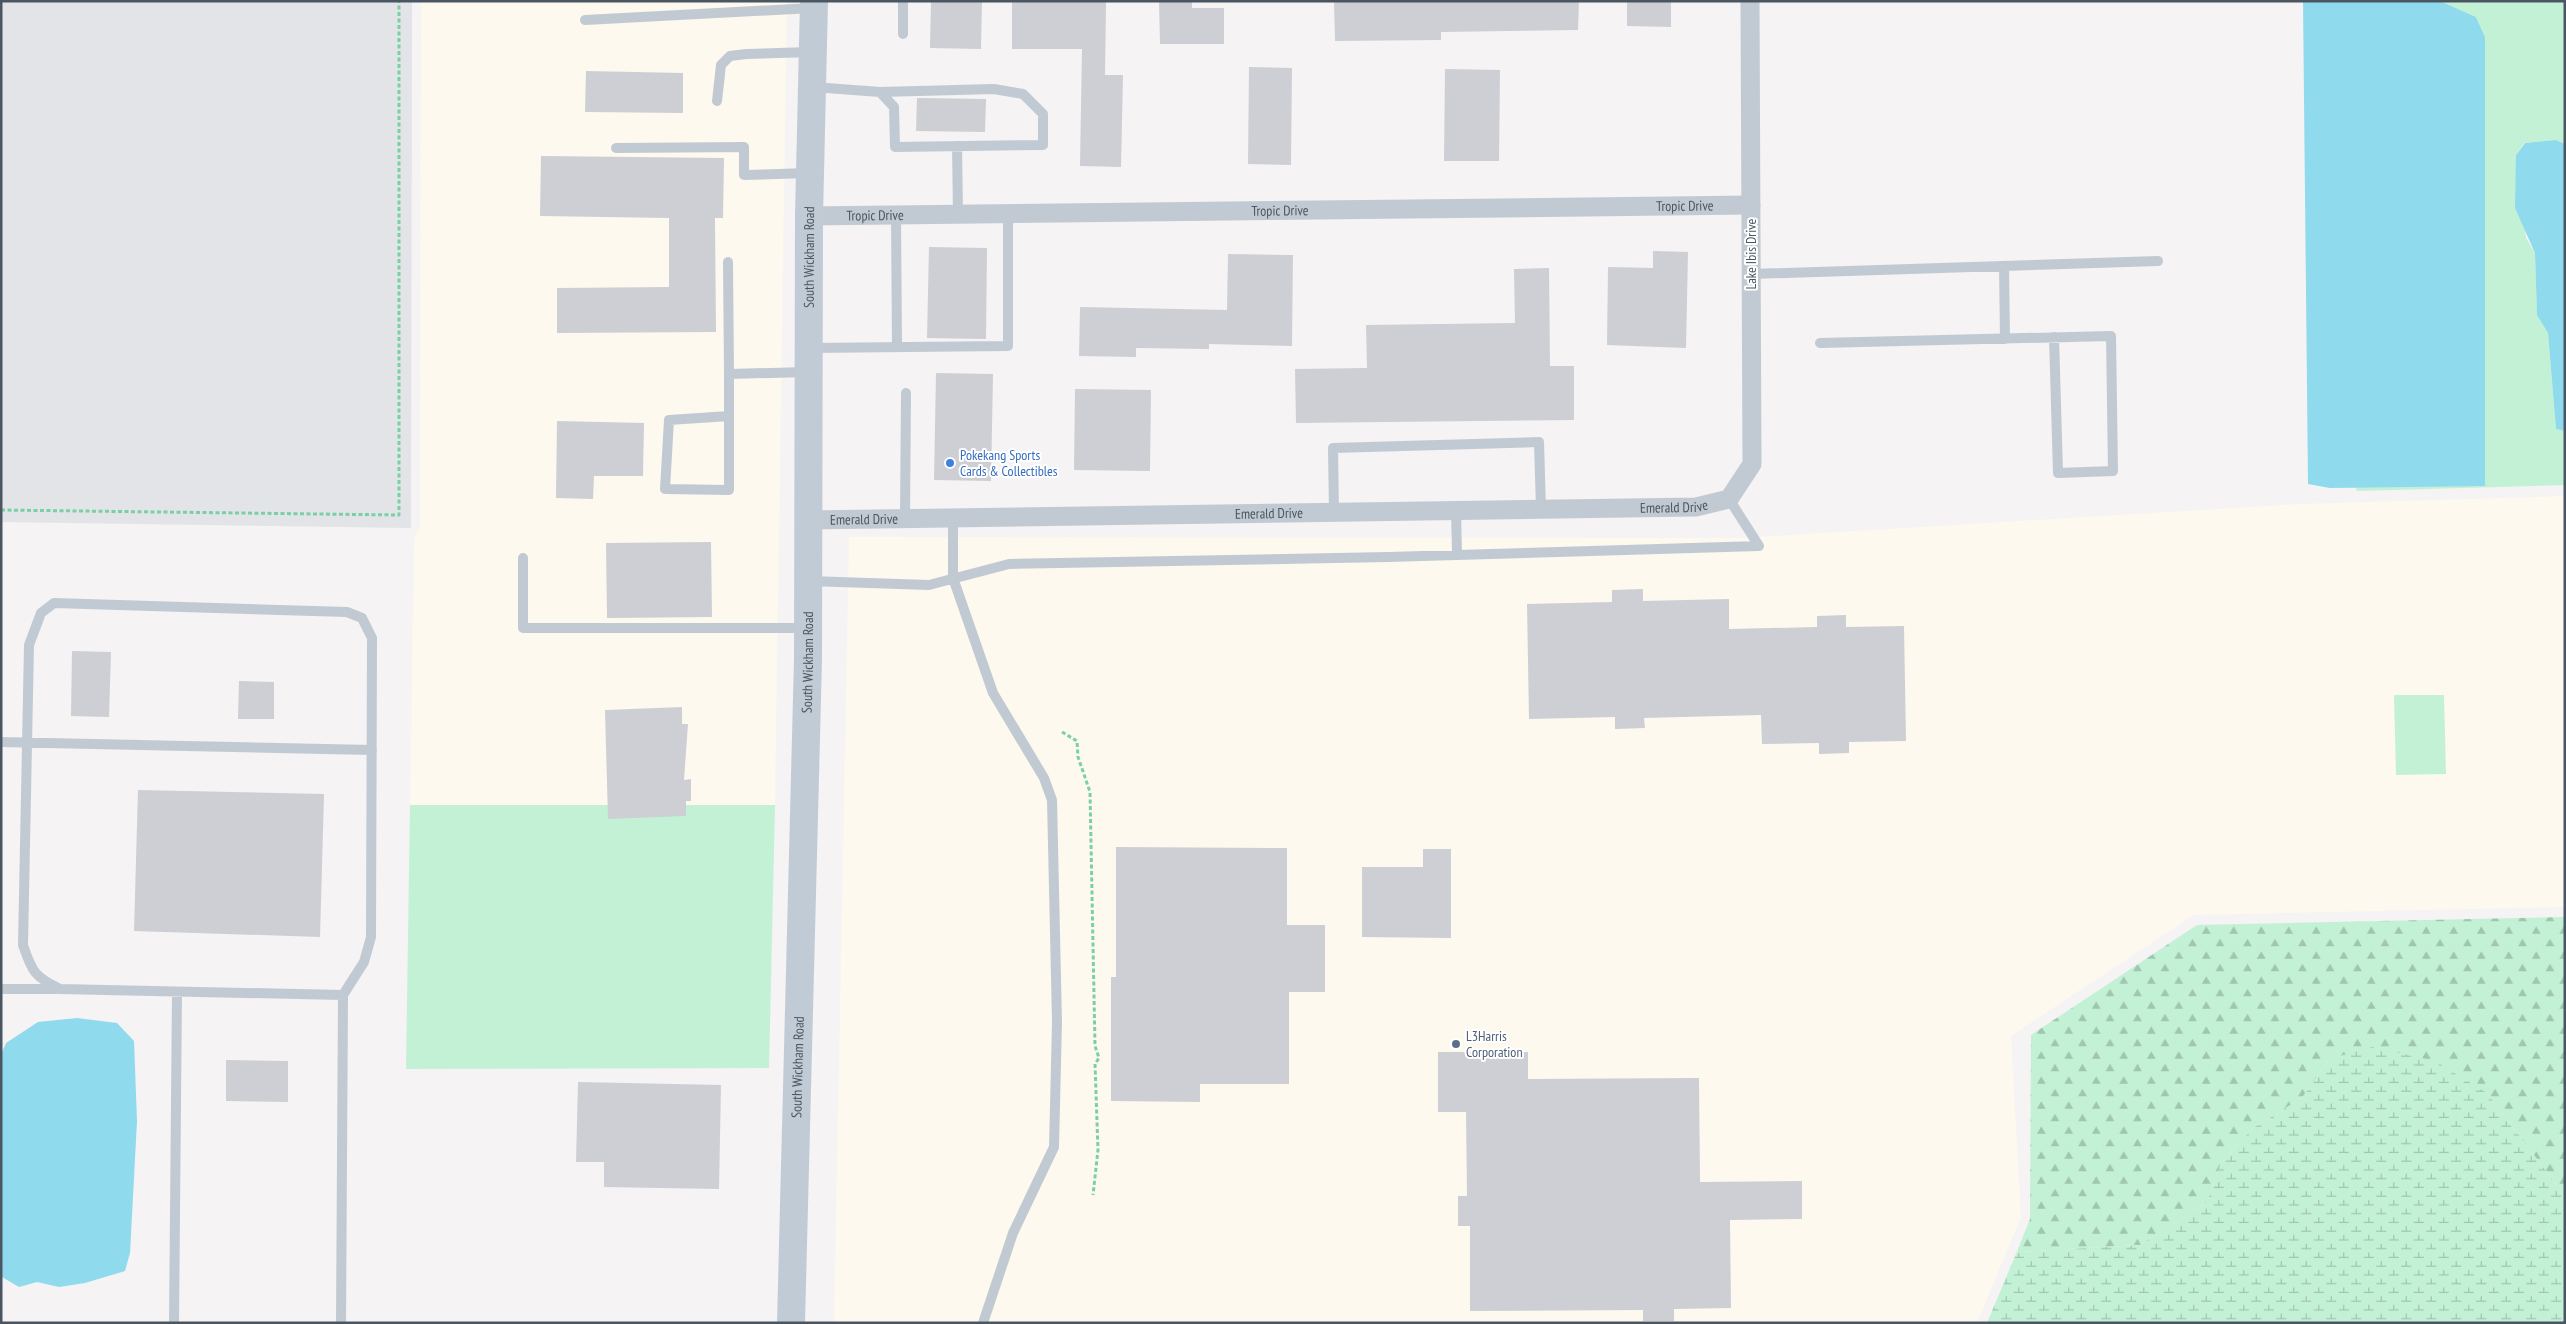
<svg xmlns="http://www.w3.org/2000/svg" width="2566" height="1324" font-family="'PT Sans Narrow',sans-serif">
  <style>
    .commercial { fill: #fdf9ef }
    .airport { fill: #e2e4e7 }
    .grass { fill: #c3f1d5 }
    .forest { fill: url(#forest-firs) }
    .wetland { fill: url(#wetland-marsh) }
    .water { fill: #90daee }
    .building { fill: #cdcfd5 }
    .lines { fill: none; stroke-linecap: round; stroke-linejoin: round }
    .path { stroke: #7ad0a6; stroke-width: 3; stroke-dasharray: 4 2.5; stroke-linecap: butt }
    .lane { stroke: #c1cad2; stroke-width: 10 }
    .street { stroke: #c1cad2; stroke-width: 19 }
    .secondary { stroke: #c1cbd6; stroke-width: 28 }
    .shop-dot { fill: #3f7fe0; stroke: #fff; stroke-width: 2 }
    .service-dot { fill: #5c6f8a; stroke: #fff; stroke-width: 2 }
    .labels { text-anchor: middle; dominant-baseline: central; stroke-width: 4; stroke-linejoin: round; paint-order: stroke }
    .street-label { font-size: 14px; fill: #4a5661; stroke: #fff }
    .shop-label { font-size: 14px; fill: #366cbe; stroke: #fff; text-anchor: start }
    .service-label { font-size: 14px; fill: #4e5e75; stroke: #fff; text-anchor: start }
  </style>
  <defs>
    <pattern id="forest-firs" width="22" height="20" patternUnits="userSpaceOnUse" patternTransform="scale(1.25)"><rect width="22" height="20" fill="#c3f1d5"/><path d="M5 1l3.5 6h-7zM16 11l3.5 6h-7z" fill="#a0c6b0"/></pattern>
    <pattern id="wetland-marsh" width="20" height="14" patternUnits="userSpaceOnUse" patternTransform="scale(1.25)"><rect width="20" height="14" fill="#c3f1d5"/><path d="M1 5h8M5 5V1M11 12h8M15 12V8" fill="none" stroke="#a0c6b0"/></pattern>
  </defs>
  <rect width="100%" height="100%" fill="#f5f3f3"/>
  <path class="commercial" d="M421 1H787L775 805H410L414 538 420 528Z
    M2565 496V907L2194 915 2011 1036 2021 1217 1977 1323H834L849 537 1740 538 2299 504Z"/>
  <path class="airport" d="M1 1H412L411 528 1 522Z"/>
  <path class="grass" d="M2440 1H2565V144L2556 140 2524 143 2516 155 2526 238 2535 253 2537 314 2548 333 2556 429 2565 431V485L2357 491 2355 487 2485 485V37L2476 17Z
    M2394 695H2444L2446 774 2396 775Z
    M410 805H775L769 1068 406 1069Z"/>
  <path class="forest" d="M2565 917V1196L2487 1093 2329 1059 2302 1098 2253 1128 2221 1163 2207 1202 2140 1245 2021 1252 2016 1254 2030 1219 2031 1035 2197 925Z"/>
  <path class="wetland" d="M2373 1047 2435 1061 2487 1093 2565 1196V1323H1987L2016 1254 2021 1252 2140 1245 2207 1202 2221 1163 2253 1128 2302 1098 2329 1059Z"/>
  <path class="water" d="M2303 1H2440L2476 17 2485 37V486L2330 488 2308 484Z
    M2556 140 2565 144V431L2556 429 2548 333 2537 315 2535 253 2515 208 2516 155 2525 143Z
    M77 1018 117 1023 134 1041 137 1121 130 1253 125 1271 85 1283 59 1287 37 1282 19 1287 2 1277 1 1055 6 1043 38 1022Z"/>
  <path class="building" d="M931 1H982L981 49 930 48Z
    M1012 1H1106L1105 75H1123L1121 167 1080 166 1082 49H1012Z
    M1159 1H1192V8H1224V44H1160Z
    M1334 1H1579L1578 30 1441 32V40L1335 41Z
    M1627 1H1671V27L1627 26Z
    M1249 67 1292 68 1291 165 1248 164Z
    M1445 69 1500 70 1499 161H1444Z
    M586 71 683 73V113L585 112Z
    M917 98 986 99 985 132 916 131Z
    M541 156 724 158 723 218H715L716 332 557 333V288L669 287V218L540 216Z
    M929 247 987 248 986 339 927 338Z
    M1653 251 1688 252 1686 348 1607 345 1608 267 1653 268Z
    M1228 254 1293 255 1292 346 1209 344V349L1136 348V357L1079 356 1080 307 1227 310Z
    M1549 268 1550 366H1574V420L1296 423 1295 369 1367 368 1366 325 1515 323 1514 269Z
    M936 373 993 374 991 481 934 480Z
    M1075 389 1151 390 1150 471 1074 470Z
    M557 421 644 423 643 476H594L593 499 556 498Z
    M711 542 712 617 607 618 606 543Z
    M1643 589V601L1729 599V629L1817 627V616L1846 615V627L1904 626 1906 741 1849 742V753L1819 754V743L1762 744 1761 715 1644 718 1645 728 1615 729V717L1529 719 1527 604 1612 602V590Z
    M72 651 111 652 109 717 71 716Z
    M239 681 274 682V719H238Z
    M682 707V724H688L684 780 691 779V801H686V816L608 819 605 710Z
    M138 790 324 794 320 937 134 931Z
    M1116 847 1287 848V925H1325V992H1289V1084H1200V1102L1111 1101V977H1116Z
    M1423 849H1451V938L1362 937V867H1423Z
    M1438 1052H1528V1079L1699 1078 1700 1182 1802 1181V1219L1730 1220 1731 1308 1674 1309V1321H1643V1310L1470 1311V1226H1458V1196H1467L1466 1112H1438Z
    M226 1060 288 1061V1102L226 1101Z
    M578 1082 721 1085 719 1189 604 1187V1162H576Z"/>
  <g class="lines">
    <path class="path" d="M1 510 399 515V1
      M1062 732 1077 741 1078 757 1090 792 1095 1046 1099 1058 1095 1064 1098 1150 1093 1195"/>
    <path class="lane" d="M903 1V34
      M585 20 813 8
      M813 87 880 92 894 107 895 147 1043 145V114L1023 94 994 89 880 92
      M717 101 721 65 730 56 746 54 811 52
      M957 146 958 214
      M616 148 744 147V175L809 173
      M896 215 897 347
      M728 262 729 374
      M2004 266 2005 339
      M1751 274 2158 261
      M1820 343 2111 336 2113 471 2058 473 2054 337
      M809 348 1008 346V214
      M729 416 669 420 665 489 729 490V374L807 372
      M1456 511 1457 554
      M1334 512 1333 448 1539 442 1541 509
      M905 518 906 393
      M953 518V578L993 693 1044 778 1052 800 1057 1022 1054 1147 1013 1233 983 1323
      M523 558V628H807
      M809 581 929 585 1009 564 1388 557 1759 546 1729 499
      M1 742 372 750
      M1 989H57
      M174 1323 177 993
      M341 1323 343 995 364 962 371 937 372 638 362 618 347 612 54 603 41 613 29 645 23 945C32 972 35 977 60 989L343 995"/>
    <g class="street">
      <path id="s1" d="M809 216 1751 205"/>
      <path id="s2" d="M808 520 1696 507 1729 499 1752 464 1750 1"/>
    </g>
    <path class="secondary" id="s3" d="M791 1323 808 659 809 216 814 1"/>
  </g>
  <circle class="shop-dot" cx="950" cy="463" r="5"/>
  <circle class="service-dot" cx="1456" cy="1044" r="5"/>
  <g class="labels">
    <g class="street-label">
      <text stroke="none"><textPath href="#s1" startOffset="876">Tropic Drive</textPath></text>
      <text stroke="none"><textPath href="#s1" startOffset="471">Tropic Drive</textPath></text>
      <text stroke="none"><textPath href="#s1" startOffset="66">Tropic Drive</textPath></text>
      <text transform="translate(1751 254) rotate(-90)">Lake Ibis Drive</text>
      <text stroke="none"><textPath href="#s3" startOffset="1066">South Wickham Road</textPath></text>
      <text stroke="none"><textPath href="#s2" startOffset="866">Emerald Drive</textPath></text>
      <text stroke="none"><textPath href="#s2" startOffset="461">Emerald Drive</textPath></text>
      <text stroke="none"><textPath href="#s2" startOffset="56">Emerald Drive</textPath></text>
      <text stroke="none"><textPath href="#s3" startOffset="661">South Wickham Road</textPath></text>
      <text stroke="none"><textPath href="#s3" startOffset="256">South Wickham Road</textPath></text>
    </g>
    <g class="shop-label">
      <text x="960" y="455">Pokekang Sports<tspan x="960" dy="16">Cards &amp; Collectibles</tspan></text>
    </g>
    <g class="service-label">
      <text x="1466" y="1036">L3Harris<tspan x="1466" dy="16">Corporation</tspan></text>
    </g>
  </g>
  <rect width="2566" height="1324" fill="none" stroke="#4a5661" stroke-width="5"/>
</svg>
